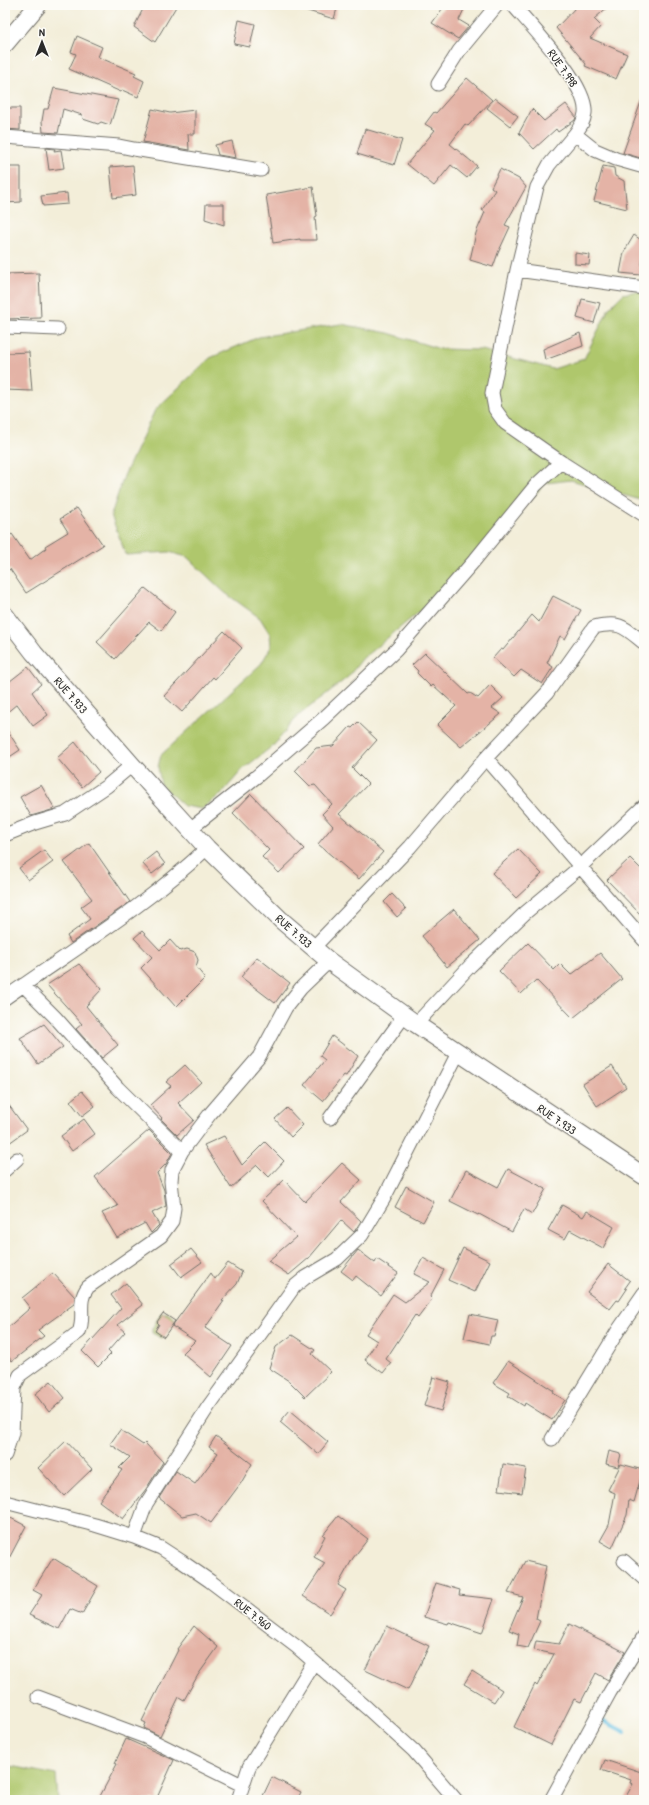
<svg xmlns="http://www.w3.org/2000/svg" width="649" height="1805" font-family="'Patrick Hand',sans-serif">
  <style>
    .green { fill: #afc76c; stroke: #6d794c }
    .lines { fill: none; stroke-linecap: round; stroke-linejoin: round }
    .stream { stroke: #65c0e3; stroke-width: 4 }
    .building { fill: #e4b3a6 }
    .minor-casing { stroke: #716f68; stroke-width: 15 }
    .tertiary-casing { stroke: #716f68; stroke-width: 19 }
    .minor { stroke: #fff; stroke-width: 13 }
    .tertiary { stroke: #fff; stroke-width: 17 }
    .labels { text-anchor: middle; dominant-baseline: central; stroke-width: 3; stroke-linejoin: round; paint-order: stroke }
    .street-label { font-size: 12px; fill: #2b2b2b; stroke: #fdfcf7 }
  </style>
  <rect width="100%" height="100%" fill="#fdfcf7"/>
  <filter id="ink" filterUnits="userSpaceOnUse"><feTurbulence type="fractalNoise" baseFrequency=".025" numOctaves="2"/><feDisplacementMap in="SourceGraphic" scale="8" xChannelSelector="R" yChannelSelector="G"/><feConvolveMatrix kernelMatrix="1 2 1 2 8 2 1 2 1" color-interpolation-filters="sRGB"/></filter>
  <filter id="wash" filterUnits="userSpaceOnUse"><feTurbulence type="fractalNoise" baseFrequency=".012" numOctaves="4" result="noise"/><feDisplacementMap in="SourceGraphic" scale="16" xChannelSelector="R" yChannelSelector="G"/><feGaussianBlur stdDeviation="0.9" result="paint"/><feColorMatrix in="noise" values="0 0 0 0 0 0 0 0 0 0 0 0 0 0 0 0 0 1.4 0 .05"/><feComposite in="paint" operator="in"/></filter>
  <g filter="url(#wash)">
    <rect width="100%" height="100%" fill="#f3eed9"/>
    <path class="green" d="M636 291 644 293V501L571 480 546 483 430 603 363 658 348 677 298 716 274 745 243 769 222 793 202 809 184 806 161 785 158 767 161 755 261 664 271 647 270 634 260 618 224 592 187 557 169 552 126 555 111 515 124 476 155 410 210 358 259 337 341 324 388 333 440 349 482 350 553 369 584 359 609 308 623 294Z
      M161 1313H167L174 1318 175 1322 162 1338 152 1333V1329Z
      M5 1765 56 1775 58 1800H5Z"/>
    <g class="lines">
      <path class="stream" d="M600 1719 625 1732"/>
    </g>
    <g id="blocks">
      <path class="building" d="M145 5H177L155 42 134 27Z
        M298 5H338L334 19 298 8Z
        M445 5H466L459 20 469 26 458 39 432 23Z
        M578 5H610L594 19 601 26 590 38 627 54 616 79 585 66 586 64 556 28Z
        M239 20 255 24 250 47 234 44Z
        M77 36 102 47 98 57 136 73 134 76 144 81 138 97 122 90 121 92 69 69 76 54 71 52Z
        M467 78 492 100 468 126 465 124 450 144 477 166 467 178 451 165 434 186 407 164 435 130 425 124 434 112 436 113Z
        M54 88 118 100 110 125 101 122 98 124 83 119 82 115 63 109 58 133 43 132 42 121 44 109H48Z
        M495 98 518 116 510 126 487 108Z
        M642 99H644V159L623 153Z
        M566 104 576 117 575 120 558 132 556 129 534 149 519 133 532 109 544 121Z
        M5 108H20V130L5 129Z
        M152 109 170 113 195 110V134H188L189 150 143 142Z
        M365 129 402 140 394 165 357 154Z
        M232 141 236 158 218 155 215 145Z
        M46 148 55 149 54 151 61 150 64 168 49 170Z
        M133 165 136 195 113 198 110 167Z
        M603 166 614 168 615 176 624 181 627 209 594 201Z
        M5 167H21V202L5 203Z
        M500 169 519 179 526 187 505 225 510 227 498 253 493 267 470 260 476 233 485 212 482 210 495 190 491 187Z
        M313 187 317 216 315 217 317 240H300V239L273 243 266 195Z
        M67 193 68 204 43 206 41 196Z
        M206 204H224V225L205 219Z
        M634 235 644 242 641 275 620 273 624 252Z
        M575 253 590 255 589 265 575 264Z
        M39 273 41 318 5 319V274Z
        M582 299 600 303 594 323 577 318Z
        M580 333 583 346 545 360 543 349Z
        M29 352 32 391 5 390 7 353Z
        M77 508 103 545 26 593 10 569 5 573V539L12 534 30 560 46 548 45 546 68 532 60 519Z
        M145 588 175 612 161 631 149 622 115 659 97 642Z
        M553 596 581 610 565 639 560 636 547 663 553 667 542 684 521 670 514 677 493 658 501 649 503 650 532 615 539 622Z
        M224 631 242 648 215 679 213 677 182 712 164 696Z
        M425 653 468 694 470 693 478 698 490 685 503 698 492 708 501 714 461 747 437 725 456 706 433 685 431 687 417 673 418 671 412 665Z
        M28 667 41 684 32 692 48 715 33 726 17 704 5 714V685Z
        M358 722 377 740 352 768 368 784 339 814 383 852 359 879 318 844 333 826 322 814 332 804 315 785 310 786 295 771 316 748 333 746 350 727 352 728Z
        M5 727 20 750 5 760Z
        M75 742 99 772 82 787 57 758Z
        M41 785 55 809 31 816 20 797Z
        M251 794 304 849 279 873 262 857 269 850 233 813Z
        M89 843 130 902 71 943 67 936 90 919 81 907 92 899 64 862Z
        M518 849 542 874 516 898 492 873Z
        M44 850 53 862 28 880 19 868Z
        M156 852 165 864 152 874 142 863Z
        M630 858 644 872V918L607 880Z
        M392 894 406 909 397 917 384 902Z
        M454 909 480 940 447 967 422 936Z
        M142 931 160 950 170 940 180 951 187 949 195 952 198 960 196 967 205 978 176 1007 141 968 152 957 134 938Z
        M528 943 554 970 560 964 571 975 600 953 622 979 573 1018 536 980 521 994 499 971Z
        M257 957 290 983 275 1003 241 977Z
        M79 964 102 989 86 1006 118 1045 102 1058 76 1029 82 1024 47 985Z
        M44 1024 63 1047 38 1064 20 1038Z
        M332 1036 358 1056 346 1076 344 1075 323 1101 304 1085 325 1060 320 1056Z
        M185 1065 201 1082 178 1103 194 1120 177 1135 161 1119 162 1118 150 1105 171 1086 166 1082Z
        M612 1066 626 1087 597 1106 583 1084Z
        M82 1091 95 1106 82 1116 70 1101Z
        M5 1100 27 1130 5 1146Z
        M287 1108 303 1125 291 1137 275 1119Z
        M84 1119 95 1134 72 1151 61 1136Z
        M149 1130 172 1153 166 1164 157 1173 164 1190 166 1206 152 1213 159 1225 151 1233 145 1223 117 1238 102 1213 118 1206 95 1177Z
        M224 1136 242 1165 265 1142 284 1161 269 1177 257 1165 231 1188 204 1145Z
        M342 1163 361 1180 341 1202 361 1221 354 1232 341 1220 309 1258 289 1275 268 1261 296 1237 262 1201 284 1180 305 1202Z
        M508 1169 546 1189 532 1214 524 1209 512 1232 479 1214 478 1215 450 1201 466 1170 498 1187Z
        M406 1186 434 1202 423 1222 395 1207Z
        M562 1205 583 1217 587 1211 614 1227 603 1248 570 1230 565 1239 548 1230Z
        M463 1248 490 1261 475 1292 448 1280Z
        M191 1249 202 1262 181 1277 171 1264Z
        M358 1250 375 1263 377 1259 398 1273 381 1296 356 1276 353 1280 341 1271Z
        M423 1258 444 1270 430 1297 432 1299 418 1318 415 1315 386 1359 391 1363 383 1373 365 1360 377 1341 366 1334 393 1294 405 1302 430 1282 414 1274Z
        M228 1263 242 1272 237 1284 222 1300 224 1301 205 1328 232 1346 211 1377 183 1353 195 1341 172 1326 211 1273 215 1279Z
        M608 1264 630 1281 625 1288 627 1289 619 1301 617 1300 610 1309 587 1292Z
        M53 1273 75 1297 74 1304 38 1330 44 1336 12 1361 5 1353V1330L30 1308 22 1298Z
        M126 1283 143 1305 117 1325 125 1332 108 1351 111 1354 98 1367 82 1351 121 1308 111 1295Z
        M163 1313 175 1321 164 1337 155 1331 159 1324 157 1322Z
        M470 1314 498 1320 494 1336H491L489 1344 464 1338Z
        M292 1335 315 1350 312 1354 331 1372 305 1397 289 1381 269 1368 276 1347Z
        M508 1361 554 1391 553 1393 565 1400 552 1420 525 1403 524 1406 508 1396 510 1393 493 1383Z
        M433 1377 450 1382 441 1411 424 1406Z
        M51 1381 65 1398 49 1412 35 1394Z
        M290 1410 328 1442 318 1454 280 1422Z
        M120 1430 143 1445 145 1443 163 1462 146 1489 123 1519 99 1501 122 1470 119 1468 130 1457 110 1444Z
        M216 1436 252 1464 241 1483 211 1523 196 1513 182 1516 159 1498 176 1471 195 1484 218 1453 209 1447Z
        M66 1441 92 1469 64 1496 38 1468Z
        M609 1451 621 1454 618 1467 606 1464Z
        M503 1464 526 1468 522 1493 499 1490Z
        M621 1464 643 1470 634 1502 629 1500 627 1515 612 1548 600 1541 609 1525 615 1493 608 1490Z
        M5 1515 26 1526 5 1566Z
        M338 1516 368 1539 353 1558 338 1585 346 1590 330 1614 303 1596 325 1563 314 1557 325 1536 323 1535Z
        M53 1558 98 1586 82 1614 70 1609 59 1629 29 1615 42 1595 33 1590Z
        M525 1561 546 1566 536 1619 540 1621 528 1648 517 1646 519 1634 509 1630 523 1597 508 1593Z
        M436 1583 460 1590 459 1595 494 1599 482 1633 449 1622 448 1624 424 1617Z
        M569 1624 625 1652 608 1680 596 1673 581 1702 574 1699 551 1745 514 1727 535 1684 537 1686 554 1654 534 1650 536 1641 559 1644Z
        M194 1626 218 1647 198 1675 184 1700 179 1697 160 1736 144 1728 146 1723 142 1721 178 1650 177 1649Z
        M387 1626 429 1646 408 1690 365 1670Z
        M472 1671 502 1690 494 1702 464 1684Z
        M126 1739 174 1760 156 1800H98L117 1764 115 1763Z
        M605 1760 641 1772 644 1766V1800H624L633 1784 630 1783 631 1780 601 1770Z
        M272 1777 301 1792 297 1800H261Z"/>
    </g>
  </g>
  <g filter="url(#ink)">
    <use href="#blocks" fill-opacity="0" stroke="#716f68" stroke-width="1"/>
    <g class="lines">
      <defs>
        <path id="minor" d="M513 5C531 26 588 85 585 113 584 122 580 127 575 134L595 150 616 159 644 167
          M438 84 459 51 497 5
          M5 137 119 146 134 149 261 170
          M517 270 644 288
          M5 327 58 329
          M561 462 644 515
          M486 758 644 940
          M190 829 256 777 324 718 396 650 474 561 536 485 561 462 505 423 495 409 492 393 517 270 537 187 549 165 575 134
          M5 835 35 823 65 814 107 786 132 765
          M313 948 410 847 486 758 547 693 594 627C621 621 624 627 644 643
          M23 985 55 1017 118 1088 182 1151
          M5 998C73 950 147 905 207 848
          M416 1024 470 966 525 913 580 867 644 806
          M330 1118 404 1016
          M5 1170 17 1159
          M552 1439 619 1329 644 1293
          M5 1455 12 1433 14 1388 20 1375 79 1332C86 1316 76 1302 88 1287L161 1236 172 1221 174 1208 171 1181 172 1170 182 1151 210 1114 259 1057 286 1007 301 988 329 961
          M5 1502 95 1525 134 1537 161 1548 181 1561 210 1581 297 1647 367 1708 414 1751 456 1800
          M134 1537 146 1504 208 1407 294 1287 305 1278 337 1259 362 1235 383 1200 458 1053
          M624 1561 644 1579
          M38 1697 145 1737 242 1785
          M238 1800 249 1767 314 1662
          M551 1800 610 1692 644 1636"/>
        <path id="tertiary" d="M5 44 38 5
          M5 615 34 653 132 765 207 848 281 920 329 961 416 1024 644 1176"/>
      </defs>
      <use href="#minor" class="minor-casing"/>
      <use href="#tertiary" class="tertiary-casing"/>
      <use href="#minor" class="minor"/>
      <use href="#tertiary" class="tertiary"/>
    </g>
  </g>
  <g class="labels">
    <g class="street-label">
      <text transform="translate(563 68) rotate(55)">RUE 7.998</text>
      <text transform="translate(71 695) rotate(49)">RUE 7.933</text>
      <text transform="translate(294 931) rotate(41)">RUE 7.933</text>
      <text transform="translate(557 1119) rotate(34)">RUE 7.933</text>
      <text transform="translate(253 1614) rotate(38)">RUE 7.960</text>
    </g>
  </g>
  <rect width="649" height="1805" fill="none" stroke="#fdfcf7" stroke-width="20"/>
  <g transform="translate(42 42)" stroke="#fdfcf7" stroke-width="3" paint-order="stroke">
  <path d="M0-3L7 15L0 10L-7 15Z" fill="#2b2b2b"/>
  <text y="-6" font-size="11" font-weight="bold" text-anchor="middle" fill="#2b2b2b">N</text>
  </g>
</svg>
